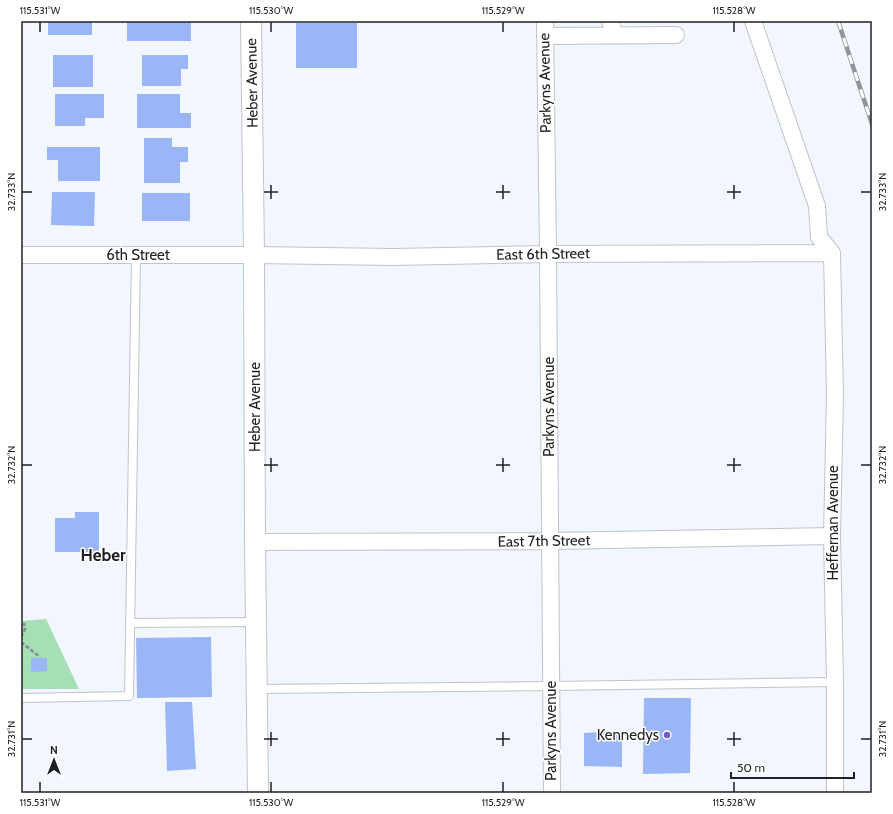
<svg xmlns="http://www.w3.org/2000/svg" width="893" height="814" font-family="Cabin,sans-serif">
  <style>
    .green { fill: #a5dfb6 }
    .building { fill: #9ab6f7 }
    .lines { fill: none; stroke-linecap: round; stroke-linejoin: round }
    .service-casing { stroke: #bfc3ca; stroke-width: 10 }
    .minor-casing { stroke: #bfc3ca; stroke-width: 18 }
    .tertiary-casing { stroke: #bfc3ca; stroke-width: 22 }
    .path { stroke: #888b90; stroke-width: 2.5; stroke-dasharray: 4 2; stroke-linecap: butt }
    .service { stroke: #fff; stroke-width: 8 }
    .minor { stroke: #fff; stroke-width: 16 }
    .tertiary { stroke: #fff; stroke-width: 20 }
    .rail-casing { stroke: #909399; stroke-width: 4.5 }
    .rail { stroke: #fff; stroke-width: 3; stroke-dasharray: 9; stroke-linecap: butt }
    .ticks { fill: none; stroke: #1f2023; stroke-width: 1.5 }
    .poi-dot { fill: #6d5cd6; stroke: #fff; stroke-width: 1.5 }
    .labels { text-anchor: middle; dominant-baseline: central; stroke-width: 3; stroke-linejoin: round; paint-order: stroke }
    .street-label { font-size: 15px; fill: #1f2023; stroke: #fff }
    .poi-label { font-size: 15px; fill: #1f2023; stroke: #fff; text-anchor: end }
    .quarter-label { font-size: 17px; font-weight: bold; fill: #1f2023; stroke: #fff }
    .neatline { fill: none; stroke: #1f2023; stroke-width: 1.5 }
    .ticks-label { font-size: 10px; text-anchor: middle; fill: #1f2023 }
  </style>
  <rect width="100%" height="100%" fill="#f2f6fe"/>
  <path class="green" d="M46 619 79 689H21V621Z"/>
  <path class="building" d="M48 21H92V35H48Z
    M127 21H191V41H127Z
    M296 23H357V68H296Z
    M53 55H93V87H53Z
    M142 55H188V69H181V86H142Z
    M55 94H104V118H85V126H55Z
    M137 94H180V113H191V128H137Z
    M144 138H172V147H188V162H180V183H144Z
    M47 147H100V181H58V160H47Z
    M52 192H95L94 226 51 225Z
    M142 193H190V221H142Z
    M75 512H99V552H55V518H75Z
    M211 637 212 697 137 698 136 638Z
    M31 658H47V671L31 672Z
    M644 698H691L690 773 643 774Z
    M165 702H192L196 769 167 771Z
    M622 731V767L584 766V733Z"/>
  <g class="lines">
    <defs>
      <path id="service" d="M130 623 255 622
        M256 689 551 686 835 682
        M21 698 129 696 136 255"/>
      <path id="minor" d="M545 21 548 254 552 793
        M610 21 615 35
        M753 21 817 206 819 237 832 253
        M545 36 676 35
        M832 253 835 395 832 536 835 682V793
        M21 255H254L393 257 548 254 832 253
        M255 542 550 541 832 536"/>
      <path id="tertiary" d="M251 21 254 255 255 542 258 793"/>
    </defs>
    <use href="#service" class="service-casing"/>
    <use href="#minor" class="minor-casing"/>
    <use href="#tertiary" class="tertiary-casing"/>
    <path class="path" d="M21 637 25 629 24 623
      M21 642 40 657"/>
    <use href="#service" class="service"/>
    <use href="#minor" class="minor"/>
    <use href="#tertiary" class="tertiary"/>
    <defs>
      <path id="rail" d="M838 21 872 124"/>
    </defs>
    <use href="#rail" class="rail-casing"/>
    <use href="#rail" class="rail"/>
  </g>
  <path class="ticks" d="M40 22V32M271 22V32M503 22V32M734 22V32M271 185V199M503 185V199M734 185V199M22 192H32M264 192H278M496 192H510M727 192H741M861 192H871M271 458V472M503 458V472M734 458V472M22 465H32M264 465H278M496 465H510M727 465H741M861 465H871M271 732V746M503 732V746M734 732V746M22 739H32M264 739H278M496 739H510M727 739H741M861 739H871M40 782V792M271 782V792M503 782V792M734 782V792"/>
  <circle class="poi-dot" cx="667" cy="735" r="4"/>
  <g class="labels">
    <g class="street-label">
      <text transform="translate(252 83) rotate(-91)">Heber Avenue</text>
      <text transform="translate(545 83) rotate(-91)">Parkyns Avenue</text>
      <text transform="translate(543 254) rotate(-1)">East 6th Street</text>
      <text x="138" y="255">6th Street</text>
      <text transform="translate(255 407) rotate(-90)">Heber Avenue</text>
      <text transform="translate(549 407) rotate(-90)">Parkyns Avenue</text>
      <text transform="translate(833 523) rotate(-90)">Heffernan Avenue</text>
      <text transform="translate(544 541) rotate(-1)">East 7th Street</text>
      <text transform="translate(551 731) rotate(-90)">Parkyns Avenue</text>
    </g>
    <g class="poi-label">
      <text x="659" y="735">Kennedys</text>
    </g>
    <g class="quarter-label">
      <text x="103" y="555">Heber</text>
    </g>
  </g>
  <rect width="893" height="814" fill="none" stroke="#ffffff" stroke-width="44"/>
  <g transform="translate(54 760)" stroke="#ffffff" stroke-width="3" paint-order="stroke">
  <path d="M0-3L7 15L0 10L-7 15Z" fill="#1f2023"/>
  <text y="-6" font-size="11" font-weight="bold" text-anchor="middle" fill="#1f2023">N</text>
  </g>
  <path d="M731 772v6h123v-6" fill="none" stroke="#1f2023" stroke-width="2"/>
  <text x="737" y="772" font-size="12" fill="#1f2023" stroke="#ffffff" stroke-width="3" paint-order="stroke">50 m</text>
  <rect x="22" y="22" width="849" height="770" class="neatline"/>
  <g class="ticks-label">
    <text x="40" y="14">115.531°W</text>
    <text x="271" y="14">115.530°W</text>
    <text x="503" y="14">115.529°W</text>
    <text x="734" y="14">115.528°W</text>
    <text transform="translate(11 192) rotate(-90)" y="4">32.733°N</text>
    <text transform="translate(882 192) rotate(-90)" y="4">32.733°N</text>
    <text transform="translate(11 465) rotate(-90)" y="4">32.732°N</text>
    <text transform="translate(882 465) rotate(-90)" y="4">32.732°N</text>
    <text transform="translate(11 739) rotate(-90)" y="4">32.731°N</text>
    <text transform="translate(882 739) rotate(-90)" y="4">32.731°N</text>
    <text x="40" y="806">115.531°W</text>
    <text x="271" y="806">115.530°W</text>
    <text x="503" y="806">115.529°W</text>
    <text x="734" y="806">115.528°W</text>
  </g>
</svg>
